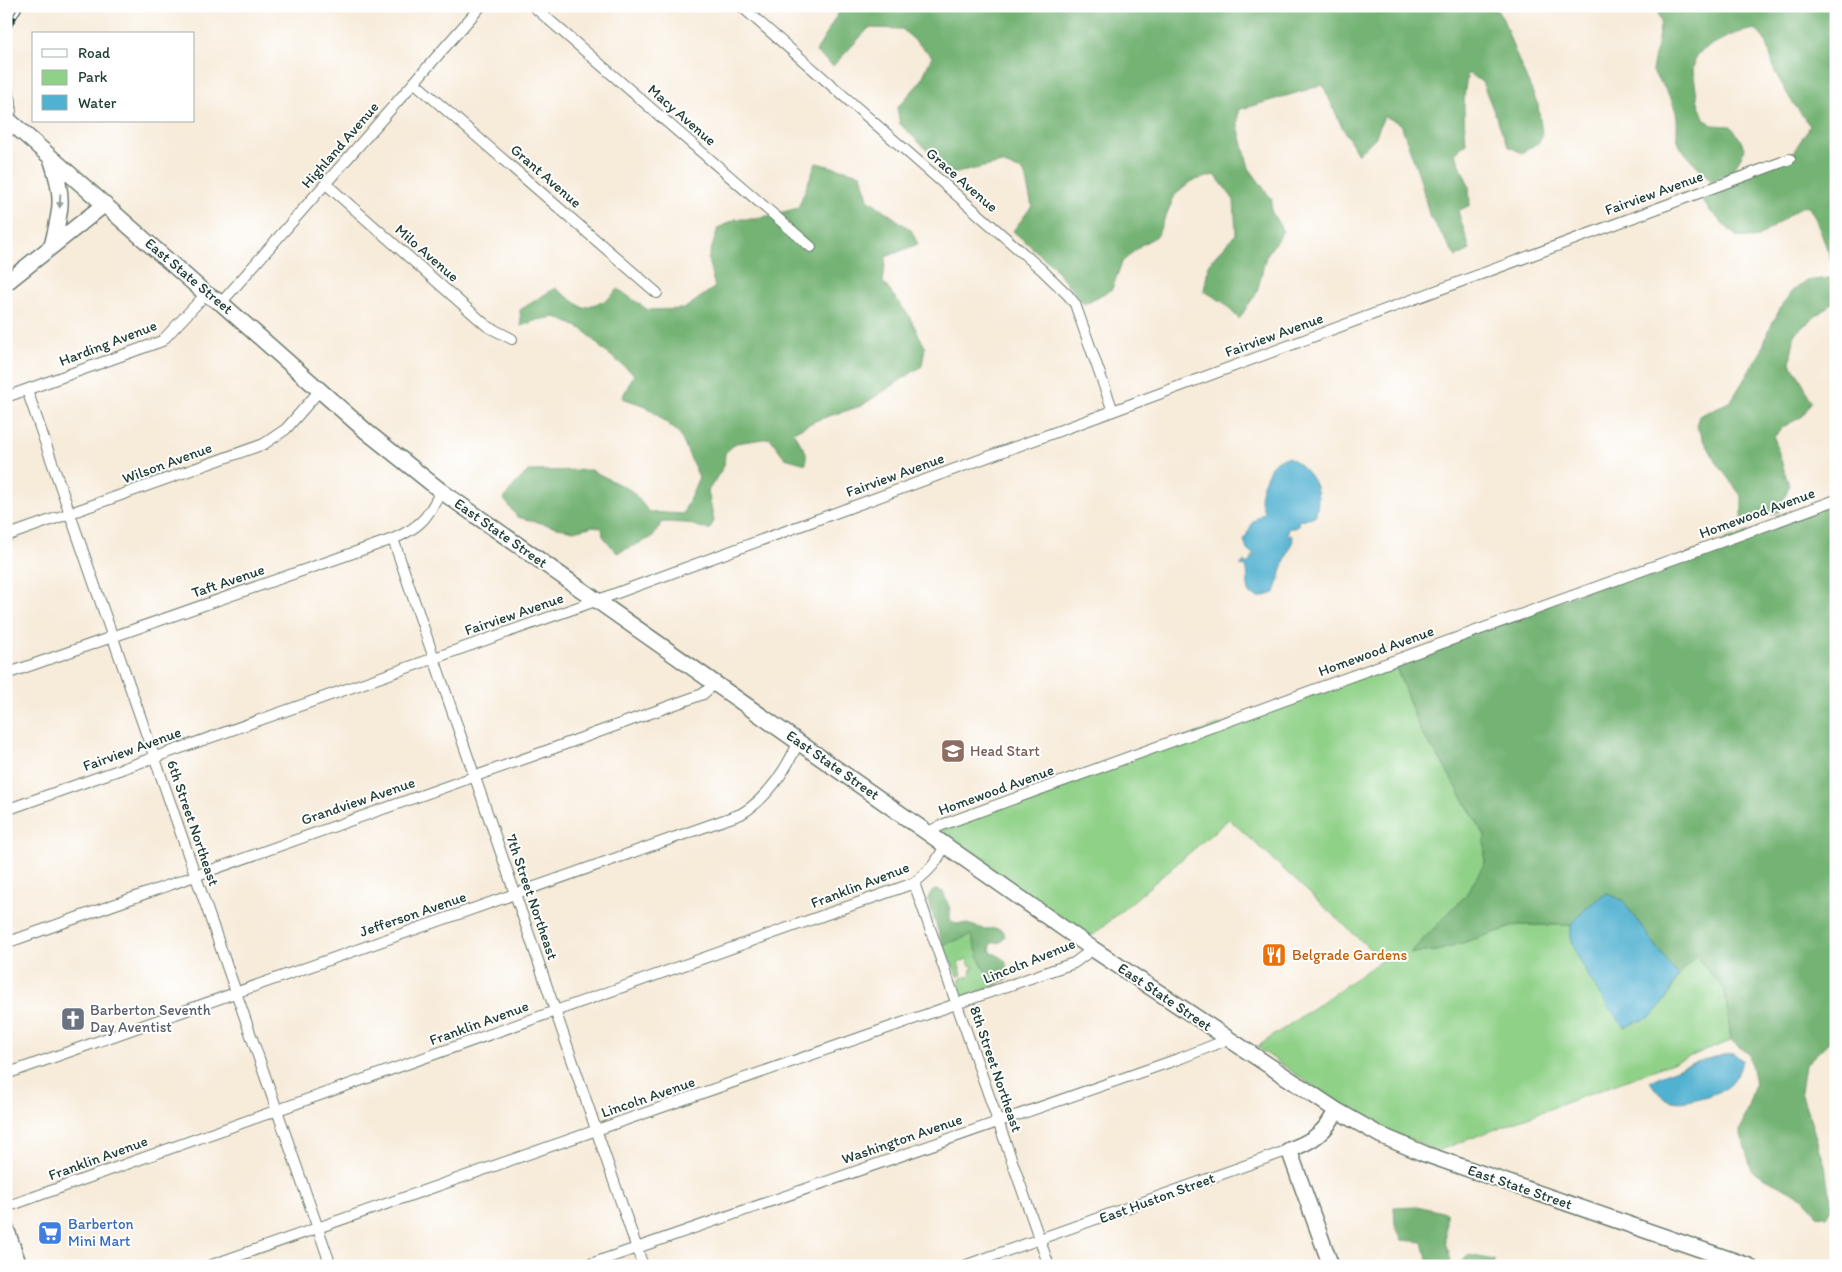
<svg xmlns="http://www.w3.org/2000/svg" width="1842" height="1272" font-family="Itim,sans-serif">
  <style>
    .green { fill: #90d188; stroke: #58875e }
    .forest { fill: #74b374; stroke: #4a7854 }
    .water { fill: #51b1d0; stroke: #387782 }
    .lines { fill: none; stroke-linecap: round; stroke-linejoin: round }
    .street-casing { stroke: #6b7a6e; stroke-width: 12 }
    .secondary-casing { stroke: #6b7a6e; stroke-width: 18 }
    .street { stroke: #fff; stroke-width: 10 }
    .secondary { stroke: #fff; stroke-width: 15 }
    .rail-casing { stroke: #1f3d34; stroke-width: 5 }
    .rail { stroke: #fff; stroke-width: 3; stroke-dasharray: 9; stroke-linecap: butt }
    .secondary-bridge-casing { stroke: #6b7a6e; stroke-width: 18; stroke-linecap: butt }
    .secondary-bridge { stroke: #fff; stroke-width: 15 }
    .oneway { fill: #8f9e9a }
    .labels { text-anchor: middle; dominant-baseline: central; stroke-width: 4; stroke-linejoin: round; paint-order: stroke }
    .street-label { font-size: 15px; fill: #1f3d34; stroke: #fff }
    .education-label { font-size: 15px; fill: #785e54; stroke: #fff; text-anchor: start }
    .food-label { font-size: 15px; fill: #c56008; stroke: #fff; text-anchor: start }
    .worship-label { font-size: 15px; fill: #5b616d; stroke: #fff; text-anchor: start }
    .shop-label { font-size: 15px; fill: #366cbe; stroke: #fff; text-anchor: start }
  </style>
  <rect width="100%" height="100%" fill="#fff"/>
  <filter id="ink" filterUnits="userSpaceOnUse"><feTurbulence type="fractalNoise" baseFrequency=".02" numOctaves="2"/><feDisplacementMap in="SourceGraphic" scale="10" xChannelSelector="R" yChannelSelector="G"/><feConvolveMatrix kernelMatrix="1 2 1 2 8 2 1 2 1" color-interpolation-filters="sRGB"/></filter>
  <filter id="wash" filterUnits="userSpaceOnUse"><feTurbulence type="fractalNoise" baseFrequency=".0096" numOctaves="4" result="noise"/><feDisplacementMap in="SourceGraphic" scale="20" xChannelSelector="R" yChannelSelector="G"/><feGaussianBlur stdDeviation="1.12" result="paint"/><feColorMatrix in="noise" values="0 0 0 0 0 0 0 0 0 0 0 0 0 0 0 0 0 1.4 0 .05"/><feComposite in="paint" operator="in"/></filter>
  <g filter="url(#wash)">
    <rect width="100%" height="100%" fill="#f7ebd9"/>
    <path class="green" d="M1394 661 1421 733 1440 759 1485 836V863L1466 895 1411 953 1437 951 1518 925H1571L1572 941 1667 998 1678 976 1696 955 1725 991 1731 1041 1437 1151 1358 1118 1257 1047 1382 960 1229 819 1092 936 928 832Z
      M971 935 988 977 997 985 965 996 960 994 959 989 960 979 970 976 971 969 974 968 973 965 970 966 967 959 958 963 962 975 958 976 943 945Z"/>
    <path class="forest" d="M842 6H1494L1503 19 1515 52 1538 105 1542 134 1539 142 1522 153 1508 146 1482 82 1468 73C1462 97 1464 119 1466 143L1455 153 1469 186 1470 205 1458 211 1470 250 1456 257 1429 215 1420 178 1401 124 1384 116 1375 138 1358 154 1341 125 1323 85 1238 110V126L1249 168 1272 200 1271 211 1283 231 1266 256 1257 292 1239 319 1223 302 1204 291 1209 263 1236 234 1234 200 1215 175 1192 181 1175 195 1157 236 1141 245 1122 262 1112 289 1084 304 1053 266 1013 231 1032 206 1024 172 1002 163 952 174 900 124 897 108 921 81 932 56 902 29 869 28 833 66 816 52Z
      M1656 6H1836V272L1814 215 1807 205 1799 208 1757 238 1737 237 1710 211 1697 193 1789 159 1810 126 1791 100 1775 72 1767 43 1756 29C1733 32 1715 42 1696 55L1693 70 1698 102 1704 118 1712 125 1731 126 1740 139 1745 150 1731 173 1711 181C1703 171 1685 155 1680 146 1675 135 1678 130 1677 119 1675 100 1663 86 1652 71L1661 22Z
      M816 163 861 174 868 199 911 230 918 244 886 257 883 282 909 316 925 347 922 366 861 406 817 420 793 432 806 452V464L785 458 770 438 736 443 725 453 724 466 708 491 714 521 709 530 687 523 662 522 653 537 617 553 603 536 602 528 594 526 573 531 517 517 504 499 516 483 528 471 591 470 632 491 649 512 683 514 699 477 679 433 646 406 622 398 634 374 602 349 584 330 556 317 537 320 521 326 520 310 555 288 583 308 607 300 618 289 648 310 684 309 715 287 708 260 718 228 736 219H756L798 208Z
      M1836 277V302L1832 303 1795 333 1790 362 1804 385 1811 402 1803 416 1783 427 1774 437 1789 486 1779 512 1742 521V497L1717 463 1696 426 1699 416 1731 401 1762 350 1768 331 1780 309 1791 292 1806 281Z
      M1836 500V1035L1805 1065 1801 1092 1825 1165 1828 1187 1833 1205 1826 1216 1817 1215 1806 1199 1752 1171 1740 1131 1755 1084 1749 1054 1731 1041 1725 991 1696 955 1678 976 1623 901 1607 893 1586 908 1571 925H1518L1437 951 1410 953 1466 895 1485 863V836L1440 759 1421 733 1394 661Z
      M937 890 943 892 950 909V920L955 924C968 922 973 927 986 929 991 929 996 927 1001 930 1005 932 1004 933 1005 937L1001 942 992 943 990 949 992 953C1005 956 1010 966 1007 979L997 984C985 980 976 948 971 935L943 945 928 900C929 894 931 891 937 890Z
      M1417 1206 1446 1213V1242L1452 1266H1429L1423 1242 1402 1240 1395 1225 1394 1207Z
      M1468 1255 1494 1260 1493 1266H1459Z"/>
    <path class="water" d="M1288 457C1311 470 1324 489 1315 516L1298 521 1299 526 1295 528H1289L1287 534 1292 536 1293 540 1283 566 1275 593 1259 598 1250 594C1246 585 1249 575 1246 567L1240 566 1244 561 1248 564 1254 554 1247 550 1244 540 1253 522 1264 512 1260 498 1262 487 1271 466 1277 460Z
      M1607 893 1623 901 1678 976 1667 998 1651 1017 1625 1027C1610 1013 1576 961 1572 941 1570 936 1571 930 1571 925L1586 908Z
      M1733 1053 1742 1060C1740 1069 1738 1077 1731 1084 1724 1091 1712 1095 1703 1097 1679 1105 1663 1105 1650 1081 1676 1068 1705 1058 1733 1053Z"/>
  </g>
  <g filter="url(#ink)">
    <g class="lines">
      <defs>
        <path id="street" d="M533 6 811 247
          M741 6 1041 269 1068 295 1075 304 1113 411
          M415 83 657 293
          M6 90C16 100 9 121 6 134
          M326 184 487 326 512 339
          M221 303 481 6
          M27 390 331 1266
          M6 397 162 341 206 294
          M6 536 264 444 286 429 320 390
          M393 539 643 1266
          M6 674 393 539C421 527 428 517 441 491
          M6 810 598 600 1113 411 1790 159
          M928 832 942 825 1836 500
          M914 883 1049 1266
          M6 943 535 755 703 694 716 682
          M6 1074 741 814C768 798 786 770 799 741
          M6 1207 914 883C929 871 938 862 945 844
          M209 1266 1056 969 1074 963 1093 949
          M585 1266 1181 1058 1229 1039
          M964 1266 1289 1150"/>
        <path id="secondary" d="M38 146 206 294 221 303 367 432 441 491 1093 949 1336 1110 1380 1135 1425 1154 1749 1266
          M51 158C64 196 62 207 52 246
          M6 283 105 204
          M6 1228 19 1266
          M1331 1266 1289 1150C1311 1142 1327 1132 1336 1110"/>
      </defs>
      <use href="#street" class="street-casing"/>
      <use href="#secondary" class="secondary-casing"/>
      <use href="#street" class="street"/>
      <use href="#secondary" class="secondary"/>
      <defs>
        <path id="rail" d="M6 32 21 6"/>
      </defs>
      <use href="#rail" class="rail-casing"/>
      <use href="#rail" class="rail"/>
      <defs>
        <path id="secondary-bridge" d="M6 118 38 146"/>
      </defs>
      <use href="#secondary-bridge" class="secondary-bridge-casing"/>
      <use href="#secondary-bridge" class="secondary-bridge"/>
    </g>
    <defs><path id="oneway-solid" d="M-6-.8H1V-3.2L6.5 0L1 3.2V.8H-6Z" transform="scale(1.25)"/></defs>
    <use class="oneway" href="#oneway-solid" transform="translate(60 201) rotate(93)"/>
  </g>
  <defs>
    <symbol id="school-square" viewBox="-11 -11 22 22"><rect x="-9" y="-9" width="18" height="18" rx="4" fill="#8d6e63" stroke="#fff"/><path d="M0-5L7-2L0 1L-7-2ZM-4 1L0 2.5L4 1V4Q0 6-4 4Z" fill="#fff"/></symbol>
    <symbol id="restaurant-square" viewBox="-11 -11 22 22"><rect x="-9" y="-9" width="18" height="18" rx="4" fill="#e8710a" stroke="#fff"/><path d="M-5-6h1v4h1v-4h1v4h1v-4h1v5L-1.5 .5V6h-2V.5L-5-1ZM5-6V6H3V1.5H1.5Q1.5-4 5-6Z" fill="#fff"/></symbol>
    <symbol id="church-square" viewBox="-11 -11 22 22"><rect x="-9" y="-9" width="18" height="18" rx="4" fill="#6b7280" stroke="#fff"/><path d="M-1.2-6h2.4v3.5h3.3v2.4h-3.3V6h-2.4V-.1h-3.3v-2.4h3.3Z" fill="#fff"/></symbol>
    <symbol id="supermarket-square" viewBox="-11 -11 22 22"><rect x="-9" y="-9" width="18" height="18" rx="4" fill="#3f7fe0" stroke="#fff"/><path d="M-6-5.5h2.5l.6 2H6L4.5 2H-2.5L-4.4-4H-6ZM-1.5 3.2a1.3 1.3 0 1 0 .1 0ZM3 3.2a1.3 1.3 0 1 0 .1 0Z" fill="#fff"/></symbol>
  </defs>
  <g fill-rule="evenodd">
    <use href="#school-square" x="939" y="737" width="28" height="28"/>
    <use href="#restaurant-square" x="1260" y="941" width="28" height="28"/>
    <use href="#church-square" x="59" y="1005" width="28" height="28"/>
    <use href="#supermarket-square" x="36" y="1219" width="28" height="28"/>
  </g>
  <g class="labels">
    <g class="street-label">
      <text transform="translate(682 115) rotate(41)">Macy Avenue</text>
      <text transform="translate(340 145) rotate(-49)">Highland Avenue</text>
      <text transform="translate(546 176) rotate(41)">Grant Avenue</text>
      <text transform="translate(962 180) rotate(41)">Grace Avenue</text>
      <text transform="translate(1654 193) rotate(-20)">Fairview Avenue</text>
      <text transform="translate(427 253) rotate(41)">Milo Avenue</text>
      <text transform="translate(189 276) rotate(40)">East State Street</text>
      <text transform="translate(1274 335) rotate(-20)">Fairview Avenue</text>
      <text transform="translate(108 343) rotate(-21)">Harding Avenue</text>
      <text transform="translate(167 463) rotate(-20)">Wilson Avenue</text>
      <text transform="translate(895 475) rotate(-20)">Fairview Avenue</text>
      <text transform="translate(1757 513) rotate(-20)">Homewood Avenue</text>
      <text transform="translate(501 533) rotate(35)">East State Street</text>
      <text transform="translate(228 581) rotate(-19)">Taft Avenue</text>
      <text transform="translate(514 614) rotate(-19)">Fairview Avenue</text>
      <text transform="translate(1376 651) rotate(-20)">Homewood Avenue</text>
      <text transform="translate(132 749) rotate(-20)">Fairview Avenue</text>
      <text transform="translate(833 765) rotate(35)">East State Street</text>
      <text transform="translate(996 790) rotate(-20)">Homewood Avenue</text>
      <text transform="translate(358 801) rotate(-19)">Grandview Avenue</text>
      <text transform="translate(193 823) rotate(71)">6th Street Northeast</text>
      <text transform="translate(860 885) rotate(-21)">Franklin Avenue</text>
      <text transform="translate(532 897) rotate(71)">7th Street Northeast</text>
      <text transform="translate(413 914) rotate(-19)">Jefferson Avenue</text>
      <text transform="translate(1029 961) rotate(-22)">Lincoln Avenue</text>
      <text transform="translate(1165 997) rotate(34)">East State Street</text>
      <text transform="translate(479 1023) rotate(-20)">Franklin Avenue</text>
      <text transform="translate(996 1069) rotate(71)">8th Street Northeast</text>
      <text transform="translate(648 1097) rotate(-19)">Lincoln Avenue</text>
      <text transform="translate(902 1139) rotate(-19)">Washington Avenue</text>
      <text transform="translate(98 1158) rotate(-20)">Franklin Avenue</text>
      <text transform="translate(1520 1187) rotate(19)">East State Street</text>
      <text transform="translate(1157 1198) rotate(-20)">East Huston Street</text>
    </g>
    <g class="education-label">
      <text x="970" y="751">Head Start</text>
    </g>
    <g class="food-label">
      <text x="1292" y="955">Belgrade Gardens</text>
    </g>
    <g class="worship-label">
      <text x="90" y="1010">Barberton Seventh<tspan x="90" dy="17">Day Aventist</tspan></text>
    </g>
    <g class="shop-label">
      <text x="68" y="1224">Barberton<tspan x="68" dy="17">Mini Mart</tspan></text>
    </g>
  </g>
  <rect width="1842" height="1272" fill="none" stroke="#fff" stroke-width="25"/>
  <rect x="32" y="32" width="162" height="90" fill="#ffffff" stroke="#a5b1ae"/>
  <rect x="42" y="49" width="25" height="8" fill="#ffffff" stroke="#a5b1ae"/>
  <text x="78" y="58" font-size="15" fill="#1f3d34">Road</text>
  <rect x="42" y="70" width="25" height="15" fill="#90d188" stroke="#a5b1ae"/>
  <text x="78" y="82" font-size="15" fill="#1f3d34">Park</text>
  <rect x="42" y="95" width="25" height="15" fill="#51b1d0" stroke="#a5b1ae"/>
  <text x="78" y="108" font-size="15" fill="#1f3d34">Water</text>
</svg>
